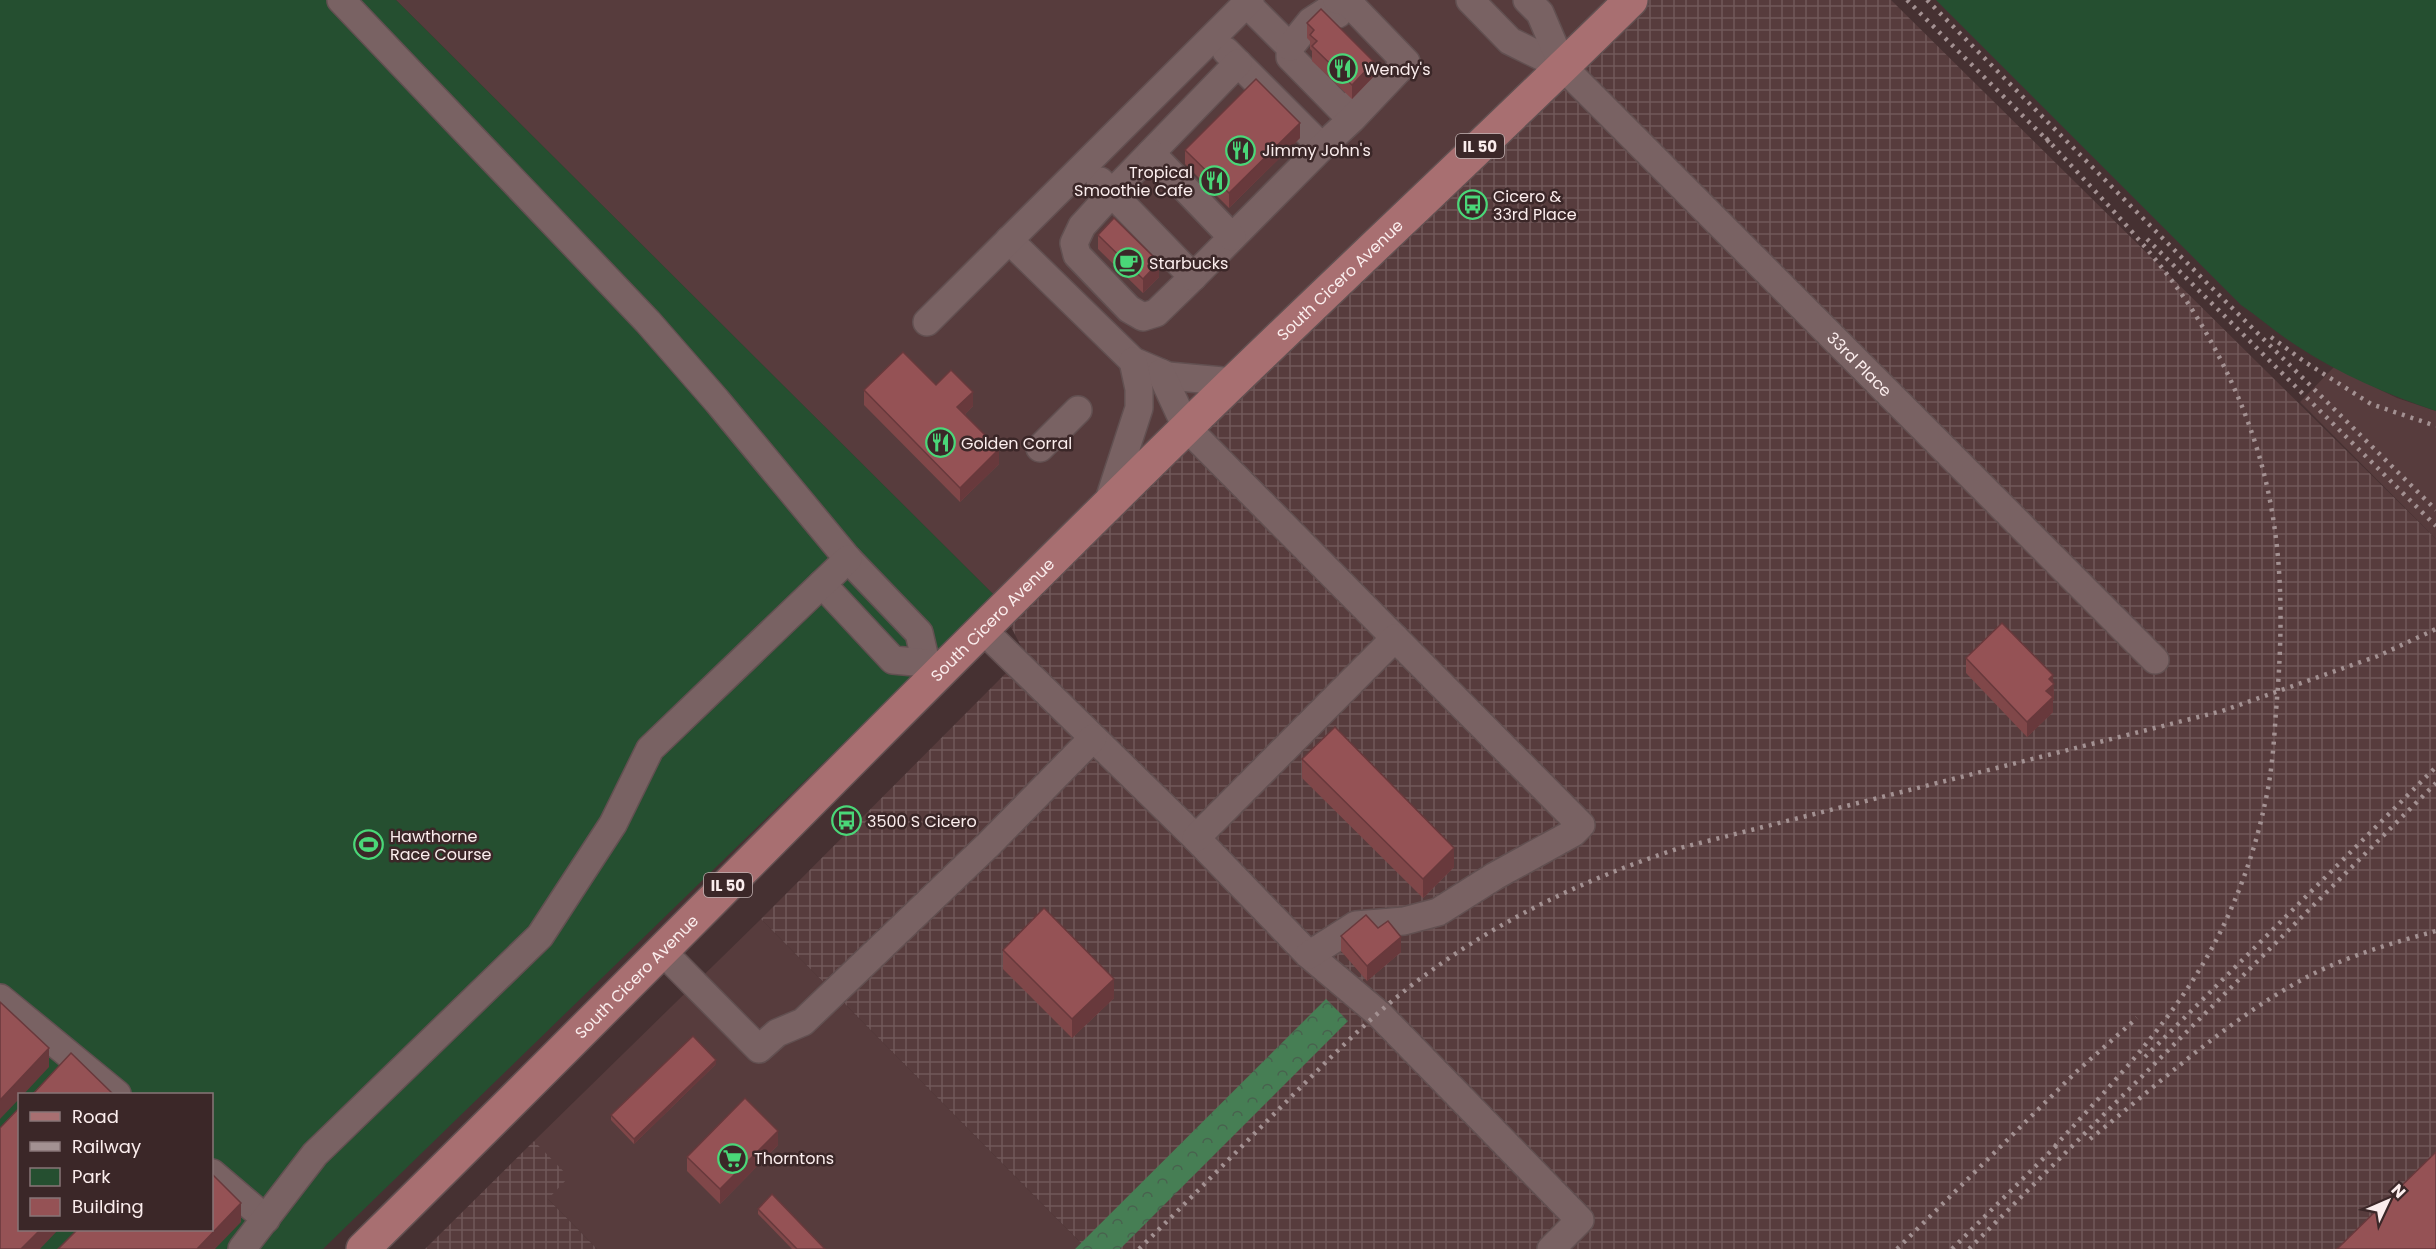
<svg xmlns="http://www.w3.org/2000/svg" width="2436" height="1249" font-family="Poppins,sans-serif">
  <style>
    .built { fill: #573c3d }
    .industrial { fill: url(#industrial-grid) }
    .green { fill: #254f30; fill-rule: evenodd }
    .forest { fill: url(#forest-crowns) }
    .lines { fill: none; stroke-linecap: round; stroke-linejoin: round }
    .minor-casing { stroke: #625051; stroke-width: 30 }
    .major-casing { stroke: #625051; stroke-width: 36 }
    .minor { stroke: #796263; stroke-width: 27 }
    .major { stroke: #a86f71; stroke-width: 33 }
    .rail { stroke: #a39192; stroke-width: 4.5; stroke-dasharray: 3 6; stroke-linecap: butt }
    .wall { fill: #804749 }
    .shaded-wall { fill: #68393c }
    .building { fill: #955255; stroke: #68393c; stroke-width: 1.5 }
    .labels { text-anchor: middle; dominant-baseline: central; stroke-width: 5; stroke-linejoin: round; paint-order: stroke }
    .shield { fill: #3b2728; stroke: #c1b2b2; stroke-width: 1.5 }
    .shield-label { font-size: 15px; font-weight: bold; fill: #fbeded }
    .poi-label { font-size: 16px; fill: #fbeded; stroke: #3b2728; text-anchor: start }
    .street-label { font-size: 16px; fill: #fbeded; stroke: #3b2728 }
  </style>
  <defs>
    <pattern id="industrial-grid" width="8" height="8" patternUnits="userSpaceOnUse" patternTransform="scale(1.5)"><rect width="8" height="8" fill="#573c3d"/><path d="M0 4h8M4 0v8" fill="none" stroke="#705859"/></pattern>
    <pattern id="forest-crowns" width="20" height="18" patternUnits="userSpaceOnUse" patternTransform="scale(1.5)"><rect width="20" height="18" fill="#467e54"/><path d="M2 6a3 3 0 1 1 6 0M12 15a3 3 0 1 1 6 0" fill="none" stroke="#48624e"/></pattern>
  </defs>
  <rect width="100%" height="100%" fill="#463132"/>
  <path class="built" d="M396 0H1617L995 596Z
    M2334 367 2397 398 2436 411V539L2300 402Z
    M761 919 1081 1243 1075 1249H597L548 1199 534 1141Z"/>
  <path class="industrial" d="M1617 0H1891L2436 539V1249H1087L761 919 1025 654 995 596Z
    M534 1141 569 1177 548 1199 597 1249H425Z"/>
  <path class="green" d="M0 0H396L995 596 323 1249H0ZM20 1094H212V1230H20Z
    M1936 0H2436V411C2388 395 2340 374 2297 346 2278 334 2260 318 2241 305Z"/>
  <path class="forest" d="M1326 999 1348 1021 1120 1249H1075Z"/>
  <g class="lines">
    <defs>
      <g id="minor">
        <path d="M341 0 648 322 717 401 848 559 919 633 926 663 937 675"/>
        <path id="s1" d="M1470 0 1510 41 1563 67 2155 660"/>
        <path d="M1527 0 1540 13 1563 67"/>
        <path d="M1247 4 1290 47V57L1344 112 1364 94"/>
        <path d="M1290 47 1311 21 1325 12 1338 14"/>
        <path d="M1226 51 1322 147"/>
        <path d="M1238 63 1112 193 1082 226 1074 243 1077 255 1129 309 1143 317 1156 313 1193 277 1322 147 1352 119 1406 62 1348 2 1337 0"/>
        <path d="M1151 153 1232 237"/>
        <path d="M1100 181 1193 277"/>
        <path d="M1009 240 1133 361 1168 376 1234 382"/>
        <path d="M927 322 1250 0"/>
        <path d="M1161 373 1186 427 1395 638"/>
        <path d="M1040 448 1078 410"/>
        <path d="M1107 506 1139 408V389L1133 361"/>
        <path d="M822 584 893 660 926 663"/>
        <path d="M982 629 1196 838 1309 955 1379 1014 1580 1220 1551 1249"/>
        <path d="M1196 838 1395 638 1581 825 1573 833 1495 876 1438 912 1404 921 1356 925 1309 955"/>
        <path d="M662 951 759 1049 777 1033 803 1022 988 845 1093 738"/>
        <path d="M0 998 117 1094"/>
        <path d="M212 1173 266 1219"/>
        <path d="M242 1249 315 1154 540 936 613 824 650 749 848 559"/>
      </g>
      <g id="major">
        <path id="s2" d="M363 1249C639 977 909 699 1186 428 1333 284 1484 145 1631 0"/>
      </g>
    </defs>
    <use href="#minor" class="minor-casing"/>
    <use href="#major" class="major-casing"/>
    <use href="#minor" class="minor"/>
    <use href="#major" class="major"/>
    <path class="rail" d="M1907 0 2051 144
      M1927 0 2207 283 2436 510
      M2046 138C2099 197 2160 255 2201 324 2277 453 2289 564 2276 711 2274 742 2272 773 2265 803 2255 852 2236 904 2212 948 2171 1023 2112 1084 2055 1146
      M2147 239 2436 526
      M2271 337 2305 362 2371 404 2436 426
      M2145 1057 2436 767
      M2090 1139C2160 1083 2228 1019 2307 977 2347 956 2392 943 2436 931
      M1139 1249C1190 1199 1240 1148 1290 1098 1334 1054 1378 1009 1428 973 1504 917 1590 877 1680 848L2222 711 2378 656 2436 629
      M1897 1249 2076 1072 2137 1018
      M1952 1249 2060 1142
      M1969 1249 2436 783"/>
  </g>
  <path class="wall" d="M1307 23 1374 76 1352 99 1312 61V51L1310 49V41L1307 38Z
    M1300 138 1229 208 1185 164V150Z
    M1098 235 1159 277 1143 293 1098 249Z
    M936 385 973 406 965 414 999 464 960 502 864 405V390Z
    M1966 658 2053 683 2054 699 2053 700V712L2027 737 1966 673Z
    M1302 759 1454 867 1423 898 1302 778Z
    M1341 936 1401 952 1367 981 1341 951Z
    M1003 950 1114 998 1072 1038 1003 969Z
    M716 1064 634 1144 611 1120V1115Z
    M778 1145 720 1204 687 1171V1157Z
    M758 1209 825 1249H792L758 1214Z"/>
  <path class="shaded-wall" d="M1374 62V76L1352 99V85Z
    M1300 123V138L1229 208V193Z
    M1159 262V277L1143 293V279Z
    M973 392V406L957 422V407Z
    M999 449V464L960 502V488Z
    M2053 675 2054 699 2053 700V712L2027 737V722L2046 691 2049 679Z
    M1454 848V867L1423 898V879Z
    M1401 937V952L1367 981V966Z
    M1114 979V998L1072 1038V1019Z
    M49 1048V1067L23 1095H20V1098L0 1119V1100Z
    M716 1060V1064L634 1144V1139Z
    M778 1131V1145L720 1204V1189Z
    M241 1203V1222L215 1249H197Z
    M40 1230H58L40 1249H21Z"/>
  <path class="building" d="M1321 9 1374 62 1352 85 1312 46 1317 41 1310 35 1314 30 1307 23Z
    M1256 79 1300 123 1229 193 1185 150Z
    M1114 218 1159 262 1143 279 1098 235Z
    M903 352 936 385 951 370 973 392 957 407 999 449 960 488 864 390Z
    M2002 623 2053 675 2049 679 2054 684 2046 691 2053 697 2027 722 1966 658Z
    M1335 727 1454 848 1423 879 1302 759Z
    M1044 908 1114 979 1072 1019 1003 950Z
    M1366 915 1378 928 1388 921 1401 937 1367 966 1341 936Z
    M0 1002 49 1048 0 1100Z
    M693 1036 716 1060 634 1139 611 1115Z
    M71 1053 114 1095H32Z
    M745 1098 778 1131 720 1189 687 1157Z
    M20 1107V1230H40L21 1249H0V1128Z
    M2436 1152V1249H2337Z
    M212 1174 241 1203 197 1249H58L77 1230H212Z
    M772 1194 825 1249H797L758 1209Z"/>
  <defs>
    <symbol id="restaurant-ring" viewBox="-11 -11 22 22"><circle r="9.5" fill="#3b2728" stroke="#4ad778" stroke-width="1.5"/><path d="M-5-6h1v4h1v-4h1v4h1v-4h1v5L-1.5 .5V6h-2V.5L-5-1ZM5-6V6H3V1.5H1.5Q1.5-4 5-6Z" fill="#4ad778"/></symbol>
    <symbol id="bus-ring" viewBox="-11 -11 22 22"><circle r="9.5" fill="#3b2728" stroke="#4ad778" stroke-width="1.5"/><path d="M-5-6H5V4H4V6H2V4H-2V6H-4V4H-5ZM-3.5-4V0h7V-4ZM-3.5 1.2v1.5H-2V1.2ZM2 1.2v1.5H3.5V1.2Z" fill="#4ad778"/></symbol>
    <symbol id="cafe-ring" viewBox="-11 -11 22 22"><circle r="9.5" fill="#3b2728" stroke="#4ad778" stroke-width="1.5"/><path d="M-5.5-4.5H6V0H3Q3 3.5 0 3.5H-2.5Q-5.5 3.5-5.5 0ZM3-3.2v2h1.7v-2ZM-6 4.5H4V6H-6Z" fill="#4ad778"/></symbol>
    <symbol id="stadium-ring" viewBox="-11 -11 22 22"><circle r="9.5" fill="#3b2728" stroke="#4ad778" stroke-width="1.5"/><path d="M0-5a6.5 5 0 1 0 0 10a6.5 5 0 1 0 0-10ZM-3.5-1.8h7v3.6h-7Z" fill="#4ad778"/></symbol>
    <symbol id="supermarket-ring" viewBox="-11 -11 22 22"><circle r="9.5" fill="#3b2728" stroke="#4ad778" stroke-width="1.5"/><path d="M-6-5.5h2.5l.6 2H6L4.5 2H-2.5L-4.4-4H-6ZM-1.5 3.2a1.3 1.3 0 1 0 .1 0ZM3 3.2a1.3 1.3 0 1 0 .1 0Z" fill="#4ad778"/></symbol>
  </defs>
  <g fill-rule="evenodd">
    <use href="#restaurant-ring" x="1326" y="52" width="33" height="33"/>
    <use href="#restaurant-ring" x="1224" y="134" width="33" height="33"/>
    <use href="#restaurant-ring" x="1198" y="164" width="33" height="33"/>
    <use href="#bus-ring" x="1456" y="188" width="33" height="33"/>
    <use href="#cafe-ring" x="1112" y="246" width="33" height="33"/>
    <use href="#restaurant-ring" x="924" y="426" width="33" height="33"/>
    <use href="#bus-ring" x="830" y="804" width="33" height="33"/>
    <use href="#stadium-ring" x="352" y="828" width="33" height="33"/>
    <use href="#supermarket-ring" x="716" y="1142" width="33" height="33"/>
  </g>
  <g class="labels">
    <g class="shield">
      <rect x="1456" y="134" width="48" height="24" rx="4.5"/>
      <rect x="704" y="873" width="48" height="24" rx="4.5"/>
    </g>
    <g class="shield-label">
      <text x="1480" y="146">IL 50</text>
      <text x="728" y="885">IL 50</text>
    </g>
    <g class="poi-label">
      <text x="1364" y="69">Wendy's</text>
      <text x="1262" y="150">Jimmy John's</text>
      <text x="1193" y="172" text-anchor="end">Tropical<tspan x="1193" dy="18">Smoothie Cafe</tspan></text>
      <text x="1493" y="196">Cicero &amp;<tspan x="1493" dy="18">33rd Place</tspan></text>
      <text x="1149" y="263">Starbucks</text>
      <text x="961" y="443">Golden Corral</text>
      <text x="867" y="821">3500 S Cicero</text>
      <text x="390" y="836">Hawthorne<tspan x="390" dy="18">Race Course</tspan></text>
      <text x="754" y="1158">Thorntons</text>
    </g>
    <g class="street-label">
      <text stroke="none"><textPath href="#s2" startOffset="1376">South Cicero Avenue</textPath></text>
      <text stroke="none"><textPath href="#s1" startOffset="536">33rd Place</textPath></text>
      <text stroke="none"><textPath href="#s2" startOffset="890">South Cicero Avenue</textPath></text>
      <text stroke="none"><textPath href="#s2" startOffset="386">South Cicero Avenue</textPath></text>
    </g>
  </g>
  <rect x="18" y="1093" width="195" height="138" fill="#3b2728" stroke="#887677" stroke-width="1.5"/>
  <rect x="30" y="1112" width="30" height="9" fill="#a86f71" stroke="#887677" stroke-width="1.5"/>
  <text x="72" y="1123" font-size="18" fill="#fbeded">Road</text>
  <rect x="30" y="1142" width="30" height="9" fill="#a39192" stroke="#887677" stroke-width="1.5"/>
  <text x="72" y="1153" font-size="18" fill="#fbeded">Railway</text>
  <rect x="30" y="1168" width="30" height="18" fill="#254f30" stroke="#887677" stroke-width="1.5"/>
  <text x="72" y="1183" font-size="18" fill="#fbeded">Park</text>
  <rect x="30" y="1198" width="30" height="18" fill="#955255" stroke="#887677" stroke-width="1.5"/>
  <text x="72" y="1213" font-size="18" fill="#fbeded">Building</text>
  <g transform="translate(2388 1201) rotate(46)" stroke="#3b2728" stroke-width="4.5" paint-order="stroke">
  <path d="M0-4.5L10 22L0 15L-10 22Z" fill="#fbeded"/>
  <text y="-9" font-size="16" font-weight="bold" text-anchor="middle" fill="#fbeded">N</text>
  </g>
</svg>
